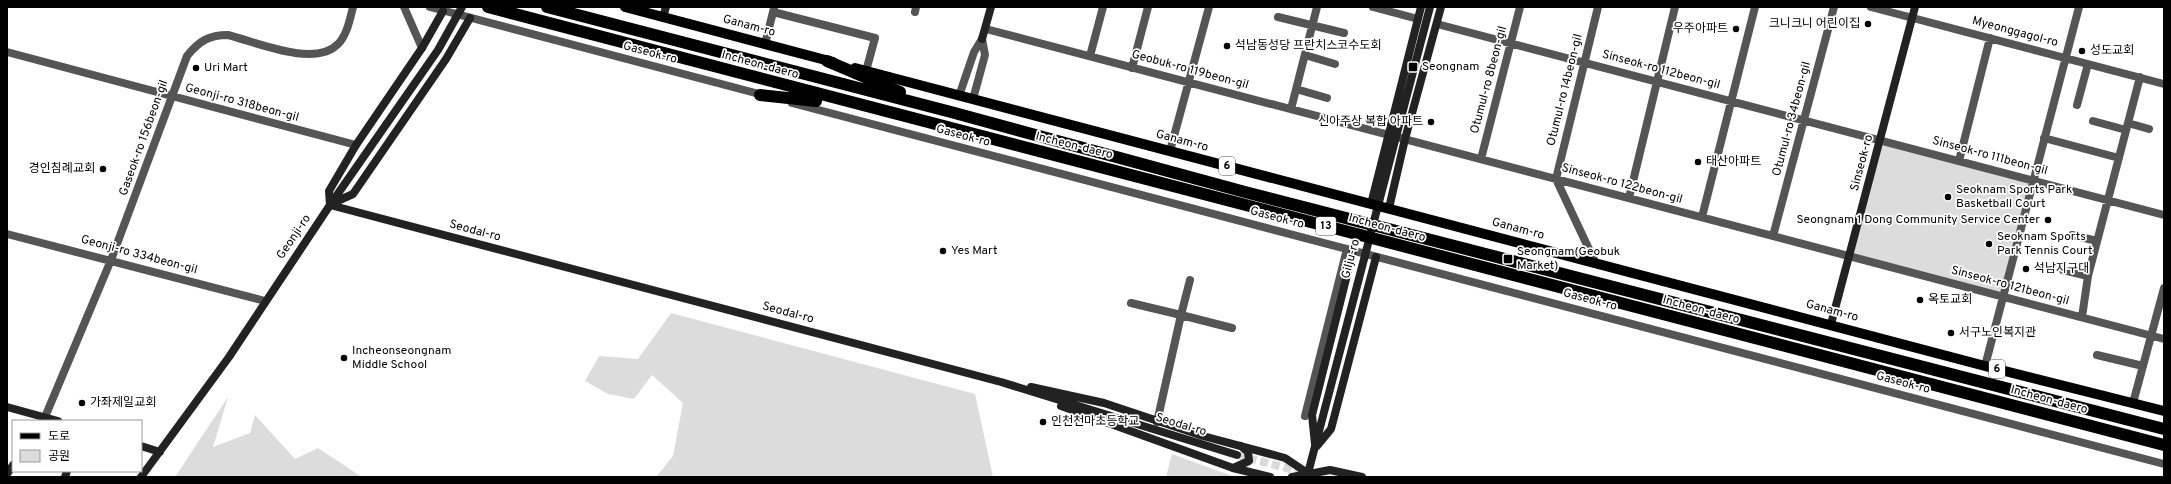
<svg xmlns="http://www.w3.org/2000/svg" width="2171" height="484" font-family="Overpass,'Noto Sans KR',sans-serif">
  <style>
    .green { fill: #dcdcdc }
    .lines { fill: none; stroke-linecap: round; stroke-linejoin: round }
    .secondary-tunnel { stroke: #d9d9d9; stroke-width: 8; stroke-dasharray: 8 4; stroke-linecap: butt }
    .street { stroke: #555; stroke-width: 8 }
    .secondary { stroke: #222; stroke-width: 8 }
    .primary { stroke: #000; stroke-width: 10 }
    .highway { stroke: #000; stroke-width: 12 }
    .poi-dot { fill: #000; stroke: #fff; stroke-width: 1.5 }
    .labels { text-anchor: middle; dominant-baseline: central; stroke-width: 3.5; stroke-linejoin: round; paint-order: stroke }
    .shield { fill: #fff; stroke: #4c4c4c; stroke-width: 1 }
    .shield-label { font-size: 11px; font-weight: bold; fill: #000 }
    .poi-label { font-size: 12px; fill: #000; stroke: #fff; text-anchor: start }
    .street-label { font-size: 12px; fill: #000; stroke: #fff }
  </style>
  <rect width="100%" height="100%" fill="#fff"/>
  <path class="green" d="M1880 140 2034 180 2004 297 1849 257Z
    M671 313 975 394 993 477H656L673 456 683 403 652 375 634 399 608 394 585 381 599 356 638 359Z
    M228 397 213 447 250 433 255 415 295 459 318 448 362 477H175Z
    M1172 454 1235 477H1166Z"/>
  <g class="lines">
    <path class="secondary-tunnel" d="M1237 455 1320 477"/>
    <path class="street" d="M404 7 422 48
      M430 7 763 95
      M1373 7 1418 19
      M1871 7 2164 84
      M773 12 875 38 866 71
      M915 12 916 7
      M1278 17 1344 33
      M1437 24 2164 215
      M986 29 2164 339
      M765 44 774 8
      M7 52 356 145
      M1305 55 1335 64
      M1090 56 1103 7
      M1132 68 1148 7
      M1296 89 1327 98
      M959 96 974 52 982 39
      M973 99 985 55 982 39
      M792 103 2164 464
      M2077 105 2088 64
      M1291 109 1317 7
      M2093 121 2126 130
      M2128 123 2149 129
      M2044 138 2119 158
      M1170 151 1209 7
      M1481 159 1520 7
      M1959 161 1990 38
      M1629 198 1675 7
      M1702 217 1755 7
      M7 234 265 301
      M2072 235 2097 241
      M1773 236 1834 7
      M1595 262 1556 179 1598 7
      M2063 270 2088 276
      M1131 303 1181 315 1190 280
      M2082 317 2088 276 2140 77
      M2097 355 2143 366
      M1985 366 2079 7
      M2133 403 2164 288
      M1305 416 1347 249
      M45 417 111 260 187 56C199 41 209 35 228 35 256 42 315 68 338 44 347 35 350 19 353 7
      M1157 422 1181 315 1232 328"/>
    <path class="secondary" d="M663 17 666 7
      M982 39 991 7
      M331 204 353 194 446 59 470 18
      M1371 204 1421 7
      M330 205 1001 382 1237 455
      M330 205 329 191 356 145 422 48 443 11
      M1389 208 1405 139 1441 7
      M1831 324 1915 7
      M1031 387 1104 403 1203 436 1285 458 1309 474 1330 470 1362 477
      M1061 406 1233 468 1270 477
      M7 407 58 421
      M1315 444 1312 415 1353 251
      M141 446 160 452
      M1317 446 1331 429 1376 257
      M1233 468 1249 461 1248 452 1241 446
      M7 474 13 465
      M65 477 67 471
      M141 477 229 357 330 205 438 50 462 7
      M1292 477 1309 474 1310 476
      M1307 477 1430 7"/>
    <path class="primary" d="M625 7 833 62
      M855 68 1985 366 2164 411"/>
    <path class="highway" d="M488 7 2164 445
      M547 7 951 112 1245 192 2164 429
      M827 61 900 92
      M760 95 816 101"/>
  </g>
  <g class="poi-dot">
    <circle cx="1868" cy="24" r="4"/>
    <circle cx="1736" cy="29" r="4"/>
    <circle cx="1227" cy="46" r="4"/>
    <circle cx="2082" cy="51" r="4"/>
    <rect x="1408" y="62" width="10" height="10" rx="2"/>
    <circle cx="196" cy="68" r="4"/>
    <circle cx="1431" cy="122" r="4"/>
    <circle cx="1698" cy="162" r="4"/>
    <circle cx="103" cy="169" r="4"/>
    <circle cx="1948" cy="197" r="4"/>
    <circle cx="2048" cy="220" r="4"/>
    <circle cx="1989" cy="244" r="4"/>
    <circle cx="943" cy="251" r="4"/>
    <rect x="1503" y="254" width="10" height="10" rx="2"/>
    <circle cx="2026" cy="269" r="4"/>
    <circle cx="1920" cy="300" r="4"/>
    <circle cx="1951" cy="333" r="4"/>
    <circle cx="344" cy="358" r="4"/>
    <circle cx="82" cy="403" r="4"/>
    <circle cx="1043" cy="422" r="4"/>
  </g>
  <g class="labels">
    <g class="shield">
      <rect x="1219" y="157" width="16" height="18" rx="3"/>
      <rect x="1316" y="217" width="20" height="18" rx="3"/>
      <rect x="1989" y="360" width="16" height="18" rx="3"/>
    </g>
    <g class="shield-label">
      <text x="1227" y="166">6</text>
      <text x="1326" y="226">13</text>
      <text x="1997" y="369">6</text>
    </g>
    <g class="poi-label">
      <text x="1860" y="24" text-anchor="end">크니크니 어린이집</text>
      <text x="1728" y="29" text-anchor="end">우주아파트</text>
      <text x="1235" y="46">석남동성당 프란치스코수도회</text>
      <text x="2090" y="51">성도교회</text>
      <text x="1422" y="67">Seongnam</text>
      <text x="204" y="68">Uri Mart</text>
      <text x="1423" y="122" text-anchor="end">신아주상 복합 아파트</text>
      <text x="1706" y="162">태산아파트</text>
      <text x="95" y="169" text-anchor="end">경인침례교회</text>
      <text x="1956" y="190">Seoknam Sports Park<tspan x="1956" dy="14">Basketball Court</tspan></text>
      <text x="2040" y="220" text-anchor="end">Seongnam 1 Dong Community Service Center</text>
      <text x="1997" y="237">Seoknam Sports<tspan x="1997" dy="14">Park Tennis Court</tspan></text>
      <text x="951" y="251">Yes Mart</text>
      <text x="1517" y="252">Seongnam(Geobuk<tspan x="1517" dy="14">Market)</tspan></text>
      <text x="2034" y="269">석남지구대</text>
      <text x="1928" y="300">옥토교회</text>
      <text x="1959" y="333">서구노인복지관</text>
      <text x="352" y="351">Incheonseongnam<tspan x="352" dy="14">Middle School</tspan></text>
      <text x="90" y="403">가좌제일교회</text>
      <text x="1051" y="422">인천천마초등학교</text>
    </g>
    <g class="street-label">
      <text transform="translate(749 26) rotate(15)">Ganam-ro</text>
      <text transform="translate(2015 32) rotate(15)">Myeonggagol-ro</text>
      <text transform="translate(650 53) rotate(15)">Gaseok-ro</text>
      <text transform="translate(760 65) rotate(15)">Incheon-daero</text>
      <text transform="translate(1190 70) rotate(15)">Geobuk-ro 119beon-gil</text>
      <text transform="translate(1661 70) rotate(15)">Sinseok-ro 112beon-gil</text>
      <text transform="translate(1489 80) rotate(-75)">Otumul-ro 8beon-gil</text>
      <text transform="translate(1565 90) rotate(-76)">Otumul-ro 14beon-gil</text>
      <text transform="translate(242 103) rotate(15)">Geonji-ro 318beon-gil</text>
      <text transform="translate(1792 119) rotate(-75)">Otumul-ro 34beon-gil</text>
      <text transform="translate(963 136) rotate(15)">Gaseok-ro</text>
      <text transform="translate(144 138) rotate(-70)">Gaseok-ro 156beon-gil</text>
      <text transform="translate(1182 141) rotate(15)">Ganam-ro</text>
      <text transform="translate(1074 146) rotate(14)">Incheon-daero</text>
      <text transform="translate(1990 156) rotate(15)">Sinseok-ro 111beon-gil</text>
      <text transform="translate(1862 163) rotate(-75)">Sinseok-ro</text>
      <text transform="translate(1622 184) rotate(15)">Sinseok-ro 122beon-gil</text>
      <text transform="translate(1277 218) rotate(15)">Gaseok-ro</text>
      <text transform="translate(1387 228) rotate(15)">Incheon-daero</text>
      <text transform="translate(1518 229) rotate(15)">Ganam-ro</text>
      <text transform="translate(475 231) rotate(15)">Seodal-ro</text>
      <text transform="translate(294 237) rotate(-56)">Geonji-ro</text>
      <text transform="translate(139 255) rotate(15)">Geonji-ro 334beon-gil</text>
      <text transform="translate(1351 259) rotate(-75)">Gilju-ro</text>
      <text transform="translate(2010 286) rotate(15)">Sinseok-ro 121beon-gil</text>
      <text transform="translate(1590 300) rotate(15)">Gaseok-ro</text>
      <text transform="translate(1701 310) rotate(15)">Incheon-daero</text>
      <text transform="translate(1832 311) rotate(15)">Ganam-ro</text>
      <text transform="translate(788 313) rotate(15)">Seodal-ro</text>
      <text transform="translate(1903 383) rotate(15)">Gaseok-ro</text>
      <text transform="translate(2049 400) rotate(15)">Incheon-daero</text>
      <text transform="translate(1181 425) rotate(17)">Seodal-ro</text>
    </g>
  </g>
  <rect width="2171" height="484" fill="none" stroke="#000000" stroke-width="16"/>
  <rect x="12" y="420" width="130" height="52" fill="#ffffff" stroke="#999999"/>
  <rect x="20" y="433" width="20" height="6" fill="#000000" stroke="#999999"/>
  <text x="48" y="440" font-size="12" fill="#000000">도로</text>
  <rect x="20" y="450" width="20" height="12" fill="#dcdcdc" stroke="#999999"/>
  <text x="48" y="460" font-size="12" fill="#000000">공원</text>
</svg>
